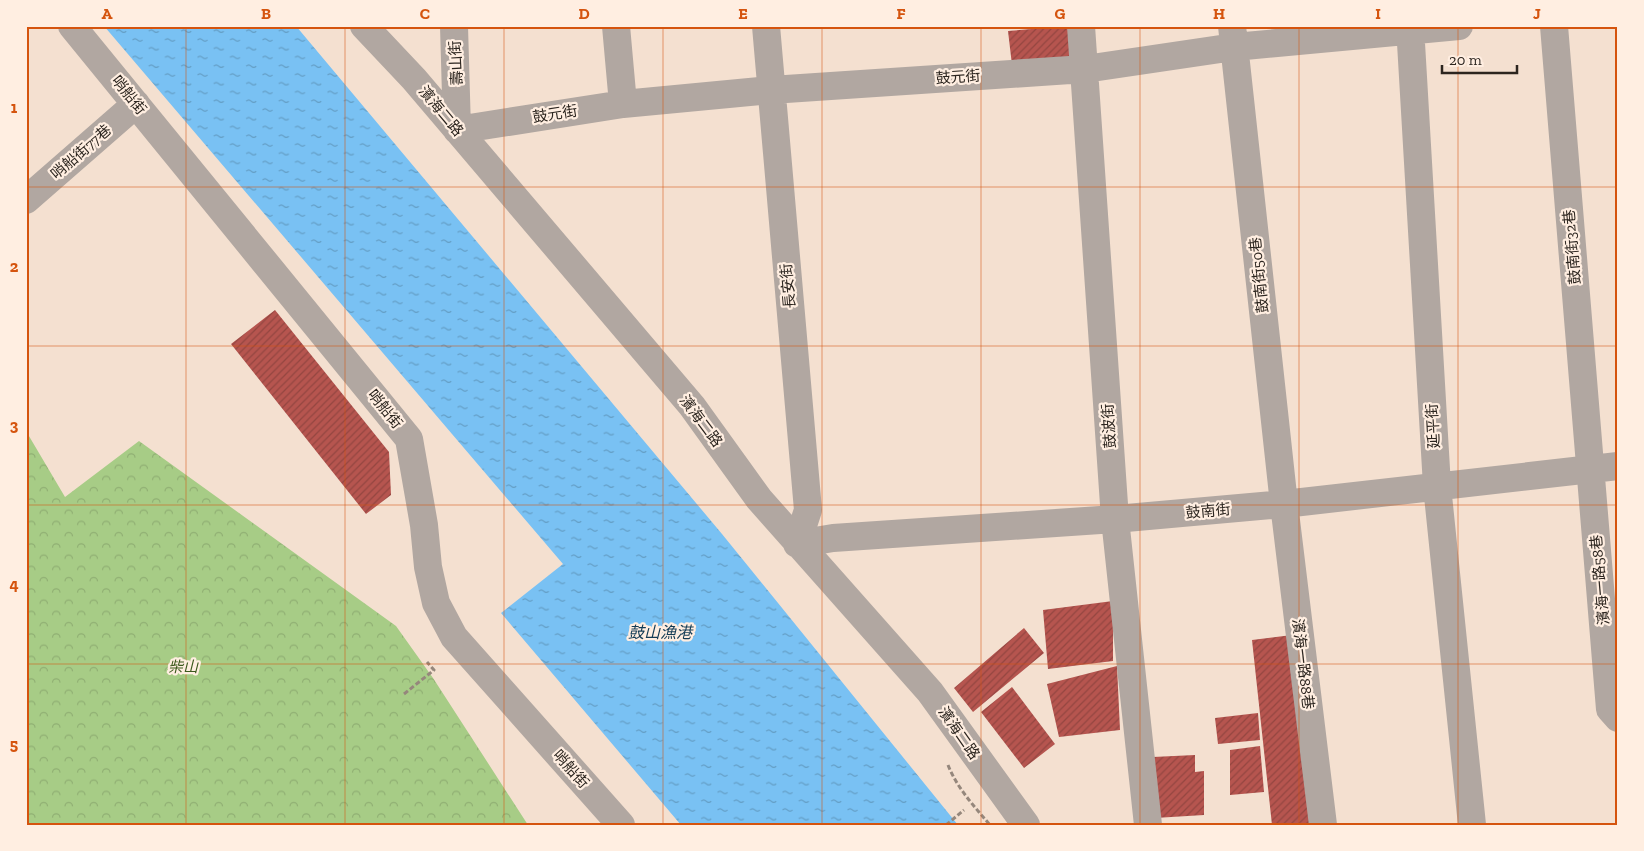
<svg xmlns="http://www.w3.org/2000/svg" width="1644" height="851" font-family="'Zilla Slab','Noto Sans TC',serif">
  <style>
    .forest { fill: url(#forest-crowns) }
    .water { fill: url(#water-ripples) }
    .building { fill: url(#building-hatch) }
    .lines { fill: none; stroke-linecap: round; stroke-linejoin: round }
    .path { stroke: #95877c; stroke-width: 3; stroke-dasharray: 5 2.5; stroke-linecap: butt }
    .minor { stroke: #b1a7a1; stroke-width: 28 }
    .grid { fill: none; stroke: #d5540e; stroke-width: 1; stroke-opacity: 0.55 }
    .labels { text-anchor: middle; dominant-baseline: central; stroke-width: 4.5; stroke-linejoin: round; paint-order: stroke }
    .street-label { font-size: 15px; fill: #2c251f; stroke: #ffeee1 }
    .park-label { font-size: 15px; font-style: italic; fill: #3c591c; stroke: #ffeee1 }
    .water-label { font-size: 16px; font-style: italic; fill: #133b55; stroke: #ffeee1 }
    .neatline { fill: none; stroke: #d5540e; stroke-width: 2 }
    .grid-label { font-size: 16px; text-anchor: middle; font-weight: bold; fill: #d5540e }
  </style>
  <defs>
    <pattern id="forest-crowns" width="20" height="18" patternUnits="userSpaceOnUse" patternTransform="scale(1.25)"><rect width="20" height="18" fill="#a7cc86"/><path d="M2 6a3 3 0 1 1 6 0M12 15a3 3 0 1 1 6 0" fill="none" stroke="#90af73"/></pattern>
    <pattern id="water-ripples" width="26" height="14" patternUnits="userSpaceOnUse" patternTransform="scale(1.25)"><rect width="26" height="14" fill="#79c1f3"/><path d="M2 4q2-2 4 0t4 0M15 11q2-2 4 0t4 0" fill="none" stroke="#639dc4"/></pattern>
    <pattern id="building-hatch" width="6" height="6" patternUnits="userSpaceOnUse" patternTransform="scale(1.25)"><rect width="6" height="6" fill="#b6554f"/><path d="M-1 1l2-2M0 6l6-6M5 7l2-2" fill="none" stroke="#944641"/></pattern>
  </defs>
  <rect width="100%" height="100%" fill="#f4e0d0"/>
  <path class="forest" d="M26 431 65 497 139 441 396 626 433 678 528 825H26Z"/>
  <path class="water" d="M104 26H296L722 534 958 825H681L501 613 563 564Z"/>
  <path class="building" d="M1068 26 1071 60 1012 65 1008 31Z
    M275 310 389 452 391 495 366 514 231 344Z
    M1113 601V661L1048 669 1043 610Z
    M1024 628 1044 653 973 712 954 688Z
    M1292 635 1314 825H1272L1252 640Z
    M1117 666 1120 730 1059 737 1047 684Z
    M1012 687 1055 744 1024 768 981 712Z
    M1258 713 1260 740 1218 744 1215 718Z
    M1260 746 1264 792 1230 795V750Z
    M1195 755V772L1204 771V815L1155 818 1153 757Z"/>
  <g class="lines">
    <path class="path" d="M404 694 434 670 427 662
      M948 765C957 788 974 806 990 825
      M946 825 964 810"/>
    <path class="minor" d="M72 26 409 439 424 525 428 567 436 603 454 637 621 825
      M364 26 414 79 692 406 759 499 930 692 1026 825
      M454 26 457 130 623 104 771 90 1085 69 1234 47 1459 26
      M616 26 623 104
      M766 26 808 510 797 544 833 538 1115 519 1284 504 1618 466
      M1081 26 1115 519 1148 825
      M1232 26 1284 504 1323 825
      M1410 26 1437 486 1472 825
      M1554 26 1610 709 1618 718
      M26 200 136 104"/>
  </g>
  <path class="grid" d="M186 26V825M345 26V825M504 26V825M663 26V825M822 26V825M981 26V825M1140 26V825M1299 26V825M1458 26V825M26 187H1618M26 346H1618M26 505H1618M26 664H1618"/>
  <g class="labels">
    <g class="street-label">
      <text transform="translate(456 63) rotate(-93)">壽山街</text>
      <text transform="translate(958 77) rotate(-4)">鼓元街</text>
      <text transform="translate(129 95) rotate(51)">哨船街</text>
      <text transform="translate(441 111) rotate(50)">濱海二路</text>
      <text transform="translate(555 114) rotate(-9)">鼓元街</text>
      <text transform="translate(81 152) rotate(-41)">哨船街77巷</text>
      <text transform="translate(1572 247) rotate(-95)">鼓南街32巷</text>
      <text transform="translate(1259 275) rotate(-96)">鼓南街50巷</text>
      <text transform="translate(788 286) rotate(-95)">長安街</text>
      <text transform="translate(385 409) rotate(51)">哨船街</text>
      <text transform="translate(701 421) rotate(53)">濱海二路</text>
      <text transform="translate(1109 426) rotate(-94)">鼓波街</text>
      <text transform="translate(1433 426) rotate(-93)">延平街</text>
      <text transform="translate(1208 511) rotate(-5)">鼓南街</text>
      <text transform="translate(1600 580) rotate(-95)">濱海一路58巷</text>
      <text transform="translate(1303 664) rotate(83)">濱海一路88巷</text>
      <text transform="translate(959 733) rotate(55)">濱海二路</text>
      <text transform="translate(571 769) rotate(48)">哨船街</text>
    </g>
    <g class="park-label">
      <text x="183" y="667">柴山</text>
    </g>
    <g class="water-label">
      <text x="660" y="632">鼓山漁港</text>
    </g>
  </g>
  <rect width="1644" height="851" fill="none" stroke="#ffeee1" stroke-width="55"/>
  <path d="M1442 65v8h75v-8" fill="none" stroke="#2c251f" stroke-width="2.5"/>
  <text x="1449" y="65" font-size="15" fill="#2c251f" stroke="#ffeee1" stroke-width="4" paint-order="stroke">20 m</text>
  <rect x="28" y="28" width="1588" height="796" class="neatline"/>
  <g class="grid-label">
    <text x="107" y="19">A</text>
    <text x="266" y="19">B</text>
    <text x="425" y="19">C</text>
    <text x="584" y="19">D</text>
    <text x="743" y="19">E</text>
    <text x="901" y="19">F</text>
    <text x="1060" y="19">G</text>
    <text x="1219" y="19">H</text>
    <text x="1378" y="19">I</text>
    <text x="1537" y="19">J</text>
    <text x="14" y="113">1</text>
    <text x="14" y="272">2</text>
    <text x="14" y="431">3</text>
    <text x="14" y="590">4</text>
    <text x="14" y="750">5</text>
  </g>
</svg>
